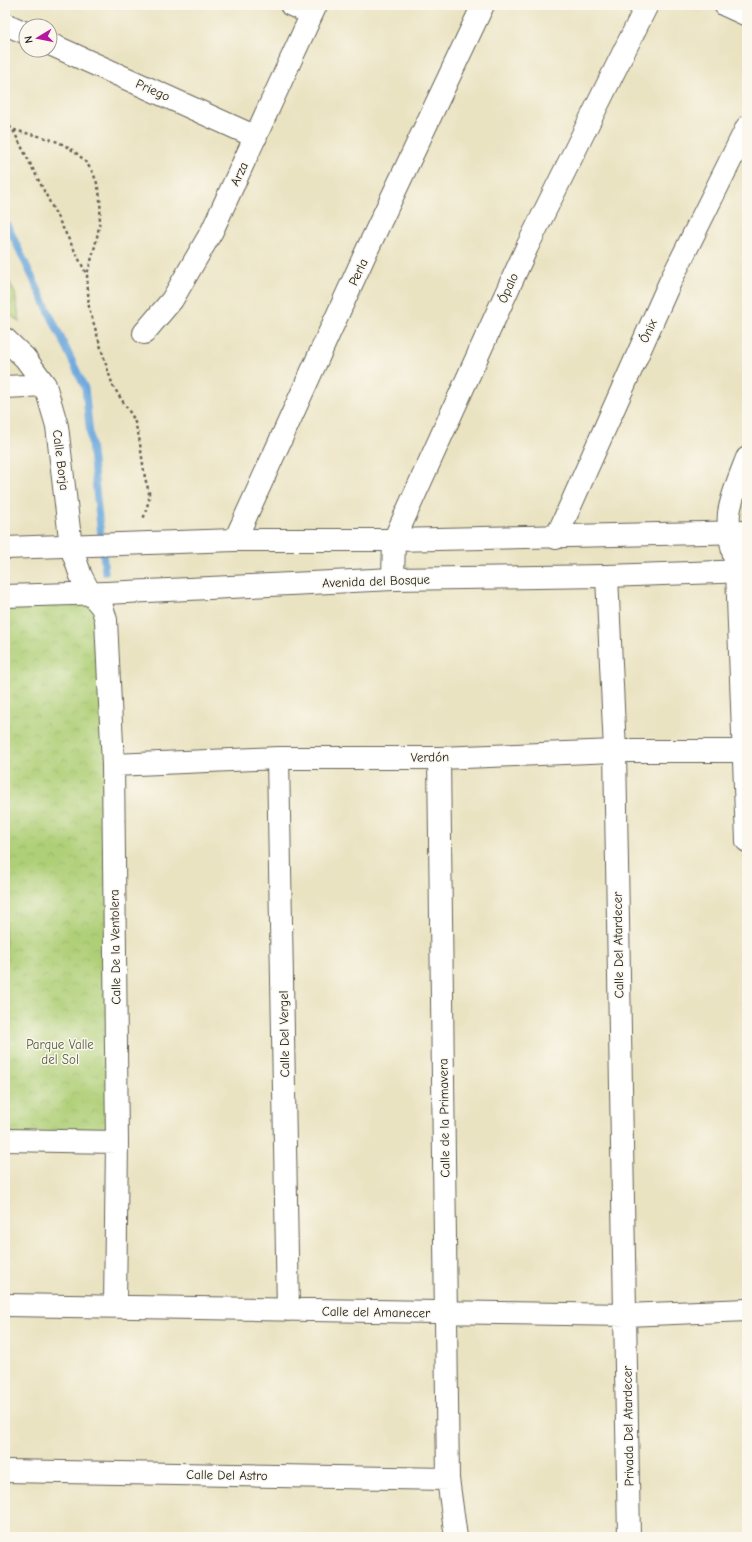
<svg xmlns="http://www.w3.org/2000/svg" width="752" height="1542" font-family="'Comic Neue',sans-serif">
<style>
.park{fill:url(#park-crowns);stroke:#66764a}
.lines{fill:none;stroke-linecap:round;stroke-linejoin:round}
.stream{stroke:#6ba7dc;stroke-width:7}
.minor-casing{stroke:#646256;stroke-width:24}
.tertiary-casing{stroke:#646256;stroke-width:24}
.path{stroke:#646256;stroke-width:2.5;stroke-dasharray:3 3;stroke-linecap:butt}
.minor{stroke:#fff;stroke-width:22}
.tertiary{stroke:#fff;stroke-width:22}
.labels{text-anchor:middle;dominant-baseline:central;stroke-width:3;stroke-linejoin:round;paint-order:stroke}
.street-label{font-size:13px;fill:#1c1c1c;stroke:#fbf7ec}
.park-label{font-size:13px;fill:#4f5b3c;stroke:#fbf7ec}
</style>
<defs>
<pattern id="park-crowns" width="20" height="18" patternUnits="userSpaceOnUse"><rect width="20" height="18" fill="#afcf77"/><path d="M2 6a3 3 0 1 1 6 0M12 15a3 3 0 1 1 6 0" fill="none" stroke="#96b166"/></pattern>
</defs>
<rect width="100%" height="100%" fill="#fbf7ec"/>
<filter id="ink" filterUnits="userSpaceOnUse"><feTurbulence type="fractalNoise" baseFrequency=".025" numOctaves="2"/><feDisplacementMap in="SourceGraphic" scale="8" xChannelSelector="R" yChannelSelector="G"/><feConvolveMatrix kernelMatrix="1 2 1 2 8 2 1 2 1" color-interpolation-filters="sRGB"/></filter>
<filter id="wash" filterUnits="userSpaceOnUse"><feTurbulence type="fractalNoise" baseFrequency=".012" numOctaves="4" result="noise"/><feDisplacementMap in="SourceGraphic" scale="16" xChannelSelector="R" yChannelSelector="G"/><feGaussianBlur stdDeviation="0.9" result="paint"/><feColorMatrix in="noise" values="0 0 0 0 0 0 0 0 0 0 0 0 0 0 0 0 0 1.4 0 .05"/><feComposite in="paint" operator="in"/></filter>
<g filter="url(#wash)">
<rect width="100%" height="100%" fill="#eae3c2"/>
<path class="park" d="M5 273 15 293 20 323 5 310Z
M90 593 102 607 117 1142 5 1140V596Z"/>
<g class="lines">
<path class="stream" d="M5 220 85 388 105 572"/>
</g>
</g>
<g filter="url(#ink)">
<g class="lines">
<defs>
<path id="minor" d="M291 5 312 14
M725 5 747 15
M5 24 26 33
M50 44 256 137
M144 333 172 300 212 231 316 5
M5 339 25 358 45 385 57 426 71 547 81 576 90 593 102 607 106 620 113 765 117 1142 115 1306
M5 387 45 385
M747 458C740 476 732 494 729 513 727 532 734 553 737 571L747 841
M556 538 670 282 747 127
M235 540 367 250 483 5
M607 576 615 751 629 1537
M393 579 394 540 527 247 647 5
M278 758 288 1310
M439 758 448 1479 456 1537
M113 765 278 758H439L615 751H747
M5 1140 117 1142
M5 1305 626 1315 747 1310
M5 1471 448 1479"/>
<path id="tertiary" d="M5 548 235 540H394L747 532
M5 596 106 593 393 579 607 576 747 571"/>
</defs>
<use href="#minor" class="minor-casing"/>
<use href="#tertiary" class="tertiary-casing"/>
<path class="path" d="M5 122 13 130 87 275 89 308 108 371 113 386 134 419 139 437 145 478 149 492V500L143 520
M14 130C28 134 52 138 64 145 116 173 101 229 87 274"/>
<use href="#minor" class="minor"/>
<use href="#tertiary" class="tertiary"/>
</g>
</g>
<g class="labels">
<g class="street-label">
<text transform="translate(153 90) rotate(24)">Priego</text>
<text transform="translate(239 174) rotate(-65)">Arza</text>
<text transform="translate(358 272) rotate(-65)">Perla</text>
<text transform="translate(508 288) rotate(-66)">Ópalo</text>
<text transform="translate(648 331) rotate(-66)">Ónix</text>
<text transform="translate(61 460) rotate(83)">Calle Borja</text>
<text transform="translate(376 581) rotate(-2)">Avenida del Bosque</text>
<text transform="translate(430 757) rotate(-1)">Verdón</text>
<text transform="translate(618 945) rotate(-91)">Calle Del Atardecer</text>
<text transform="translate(115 947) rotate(-91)">Calle De la Ventolera</text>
<text transform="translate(284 1034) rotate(-91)">Calle Del Vergel</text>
<text transform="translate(444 1118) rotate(-91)">Calle de la Primavera</text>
<text transform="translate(376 1312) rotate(1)">Calle del Amanecer</text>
<text transform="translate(628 1426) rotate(-91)">Privada Del Atardecer</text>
<text transform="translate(227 1475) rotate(1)">Calle Del Astro</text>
</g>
<g class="park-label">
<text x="60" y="1044">Parque Valle<tspan x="60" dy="15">del Sol</tspan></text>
</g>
</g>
<rect width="752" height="1542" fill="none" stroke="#fbf7ec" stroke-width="20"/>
<g transform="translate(38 38) rotate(260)"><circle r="19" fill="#fbf7ec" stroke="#a29f99"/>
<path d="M0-3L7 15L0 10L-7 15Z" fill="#b5179e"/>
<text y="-6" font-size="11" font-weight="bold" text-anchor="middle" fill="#1c1c1c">N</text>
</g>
</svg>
